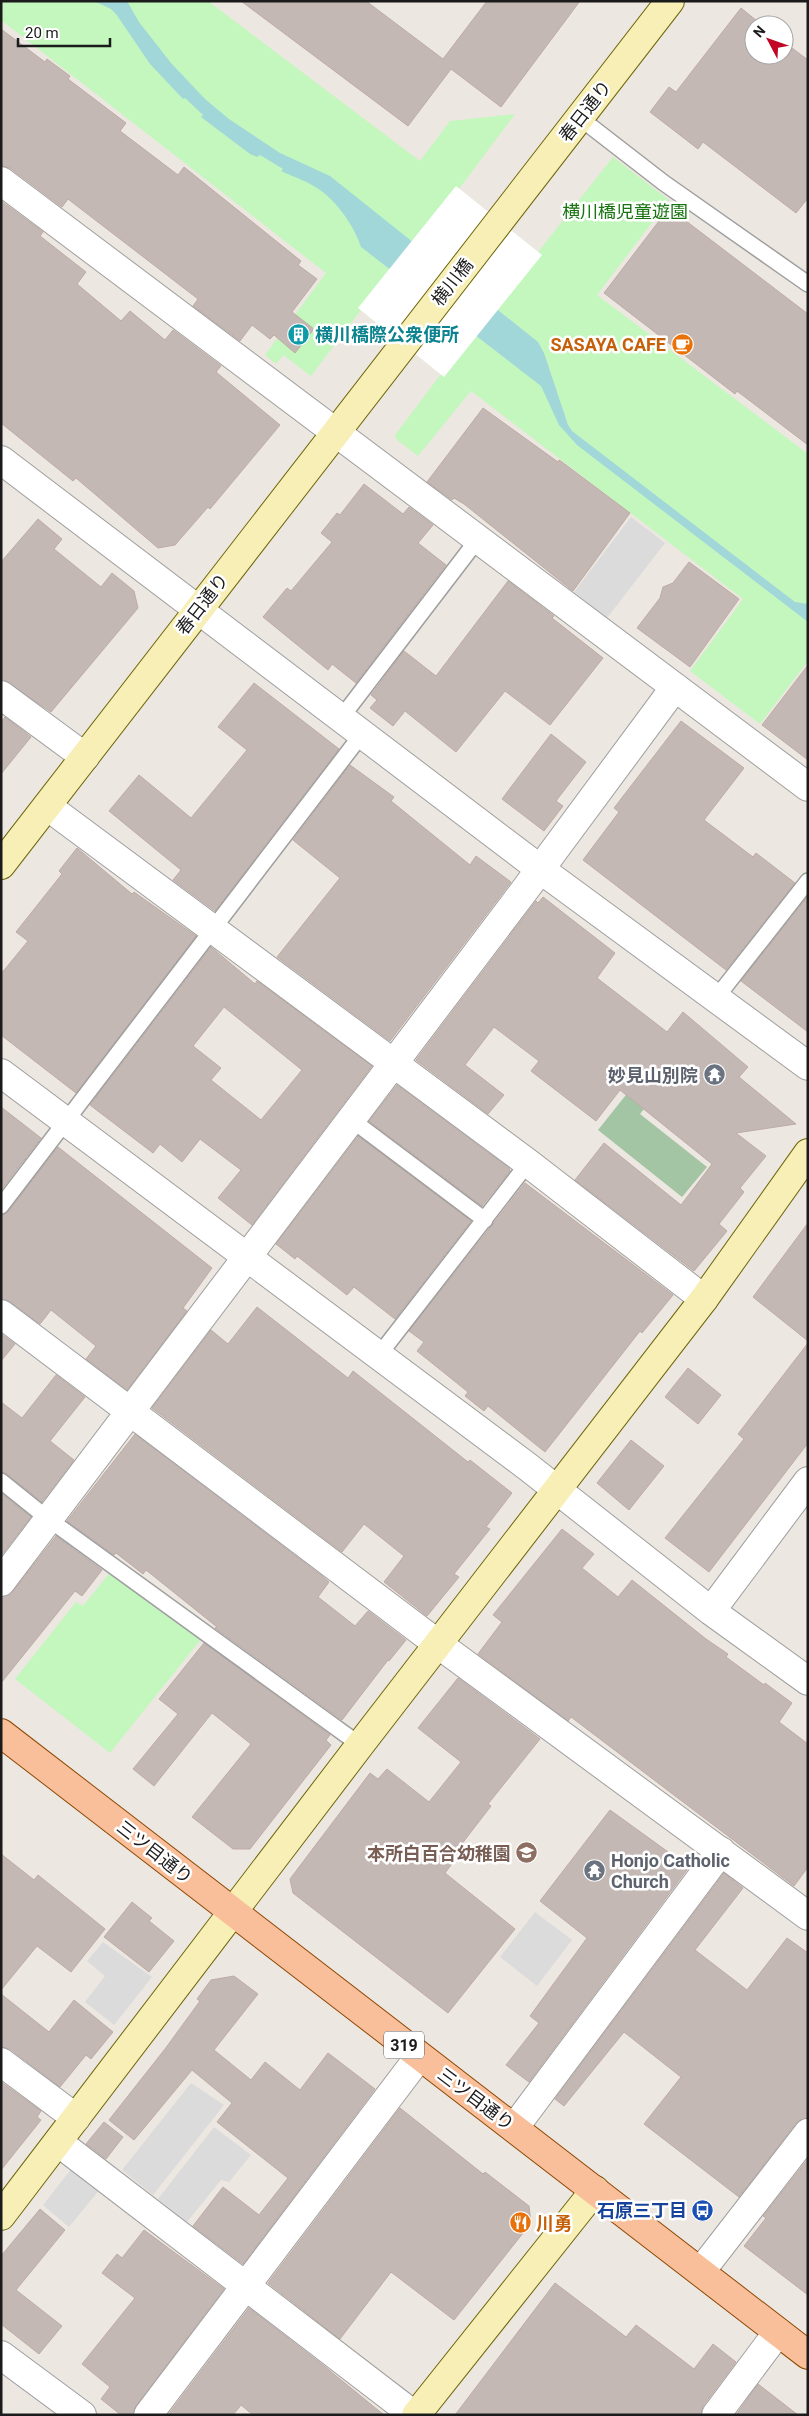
<svg xmlns="http://www.w3.org/2000/svg" width="809" height="2416" font-family="Roboto,'Noto Sans JP',sans-serif">
<style>
.cemetery{fill:#a4c5a3}
.park{fill:#c3f7be}
.parking{fill:#dbdbdb}
.water{fill:#a2d7da}
.pier{fill:#fff}
.building{fill:#c4b8b5;stroke:#beaba4;fill-rule:evenodd}
.lines{fill:none;stroke-linecap:round;stroke-linejoin:round}
.lane-casing{stroke:#9f9f9f;stroke-width:18}
.street-casing{stroke:#9f9f9f;stroke-width:30}
.secondary-casing{stroke:#6d6608;stroke-width:30}
.primary-casing{stroke:#8e4904;stroke-width:30}
.lane{stroke:#fff;stroke-width:15}
.street{stroke:#fff;stroke-width:28}
.secondary{stroke:#f7efb5;stroke-width:28}
.primary{stroke:#f9bf9a;stroke-width:28}
.labels{text-anchor:middle;dominant-baseline:central;stroke-width:5;stroke-linejoin:round;paint-order:stroke}
.shield{fill:#fff;stroke:#5f5f5f;stroke-width:1}
.shield-label{font-size:16px;font-weight:bold;fill:#1b1b1b}
.street-label{font-size:18px;fill:#1b1b1b;stroke:#fff}
.park-label{font-size:18px;fill:#17740e;stroke:#fff}
.culture-label{font-size:18px;font-weight:bold;fill:#0d838f;stroke:#fff;text-anchor:start}
.food-label{font-size:18px;font-weight:bold;fill:#c56008;stroke:#fff;text-anchor:end}
.worship-label{font-size:18px;font-weight:bold;fill:#5b616d;stroke:#fff;text-anchor:end}
.education-label{font-size:18px;font-weight:bold;fill:#785e54;stroke:#fff;text-anchor:end}
.transit-label{font-size:18px;font-weight:bold;fill:#164399;stroke:#fff;text-anchor:end}
</style>
<rect width="100%" height="100%" fill="#ede7e1"/>
<path class="cemetery" d="M653 1061 671 1075 640 1114 707 1167 682 1197 598 1130Z"/>
<path class="park" d="M1 1H208L420 161 450 121 515 114 459 189 538 252 613 157 669 200 597 295 808 454V661L760 724 690 671 743 599 471 391 418 456 396 439 395 435 441 374 361 310 311 376 283 355 276 364 265 355 326 273 1 20Z
M111 1571 202 1638 110 1753 15 1679 76 1602 83 1606Z"/>
<path class="parking" d="M631 517 665 543 607 618 574 592Z
M535 1912 572 1940 537 1986 500 1957Z
M103 1942 152 1977 114 2025 85 2002 105 1976 87 1961Z
M191 2083 224 2105 153 2195 122 2170Z
M214 2127 251 2155 229 2182 221 2180 187 2222 158 2199Z
M72 2168 100 2189 69 2227 43 2205Z"/>
<path class="water" d="M94 1H127L139 22 171 63 205 99 229 119 280 153 330 176 538 342 544 353 568 425 572 431 795 602 808 604V622L577 445 559 425 541 386 361 247C354 226 338 203 320 190 309 182 294 177 281 171L283 169 260 155 257 157 250 154 201 117 203 115 185 98 183 99 150 64 116 14 111 9Z"/>
<path class="pier" d="M456 186 542 255 444 377 358 308Z"/>
<path class="building" d="M241 1H366L443 59 487 1H580L501 107 451 69 408 126Z
M741 8 762 25H754V55H784V42L808 60V198L796 213 703 142 698 149 650 112 669 87 676 92Z
M1 29 45 62 47 59 70 76 68 79 126 123 120 131 178 175 184 167 301 261 298 265 317 279 292 312 314 329 295 353 274 335 270 339 252 325 240 341 193 306 198 299 68 199 62 207 10 168 1 166Z
M1 201 43 232 40 236 86 272 77 284 121 321 130 311 165 340 173 330 221 366 216 372 280 425 210 509 208 507 175 545 158 548 76 478 73 481 1 423Z
M669 208 808 314V445L737 391 735 394 604 293Z
M483 408 558 462 559 460 562 462 630 513 573 591 464 504 454 498 452 500 427 482Z
M364 484 403 514 409 507 433 525 418 543 446 565 356 683 332 664 328 670 263 617 287 588 291 591 332 542 321 533 337 513 340 515Z
M38 519 62 539 54 549 101 587 112 573 134 591 138 608 51 712 1 678V562Z
M689 562 739 599 690 667 637 628 660 598 663 587 673 583Z
M508 581 554 616 552 618 603 658 550 725 505 691 456 752 405 711 393 726 370 708 377 700 371 695 404 651 436 676Z
M808 665V760L762 725Z
M254 683 339 749 215 911 173 880 181 870 109 811 139 775 191 818 247 750 218 727Z
M5 717 31 737 1 774V722Z
M681 721 744 768 704 820 753 857 756 853 795 883 726 970 583 860 619 812 614 808Z
M551 734 586 762 556 801 563 806 544 831 502 799Z
M350 765 394 797 391 801 470 865 476 856 511 882 390 1041 277 957 340 878 293 840Z
M77 848 132 894 134 892 196 936 76 1093 1 1035V974L28 941 16 932 62 874 59 871Z
M808 896V1032L741 981Z
M543 897 615 953 597 978 667 1032 683 1012 748 1067 739 1077 796 1124 736 1133 766 1156 740 1188 744 1192 719 1224 727 1231 694 1271 575 1180 604 1143 681 1205 712 1164 620 1090 596 1121 531 1071 539 1061 494 1027 465 1065 504 1095 488 1114 416 1060 536 901 538 903Z
M211 947 255 984 257 981 372 1066 252 1225 218 1198 241 1170 200 1139 182 1162 160 1144 153 1153 90 1105ZM224 1007 302 1070 261 1120 211 1080 221 1068 193 1046Z
M397 1085 509 1168 510 1171 482 1206 369 1121Z
M1 1107 41 1138 1 1190Z
M358 1136 471 1221 395 1319 354 1287 347 1295 297 1256 295 1259 276 1244Z
M58 1147 212 1268 183 1308 187 1311 127 1390 86 1359 96 1346 51 1310 40 1324 10 1302 1 1299V1215L8 1212Z
M525 1183 673 1295 642 1333 640 1331 545 1452 488 1406 484 1411 465 1396 468 1392 417 1351 424 1342 409 1331Z
M808 1223V1341L753 1297Z
M257 1307 348 1378 353 1371 468 1462 470 1460 512 1493 486 1527 490 1529 454 1574 459 1577 427 1616 384 1582 404 1556 364 1524 342 1552 152 1408 211 1330 228 1344Z
M1 1334 15 1344 1 1361Z
M808 1343V1443L709 1572 665 1538 744 1439 738 1434Z
M688 1368 721 1395 698 1424 665 1397Z
M56 1375 85 1397 50 1441 74 1460 42 1502 7 1474 1 1472V1402L22 1418Z
M135 1434 322 1576 329 1582 318 1597 355 1626 368 1611 406 1640 389 1661 388 1660 342 1720 215 1628 217 1627 146 1570 143 1574 116 1553 114 1555 67 1521Z
M631 1440 664 1466 629 1510 597 1483Z
M1 1493 31 1517 1 1556Z
M562 1529 594 1554 582 1568 618 1597 632 1580 706 1639 728 1654 726 1657 764 1685 765 1683 792 1703 779 1722 808 1744V1867L794 1886 571 1717 568 1721 478 1654 502 1622 493 1615Z
M56 1536 102 1570 82 1596 75 1591 1 1683V1597L13 1591Z
M204 1643 330 1735 326 1740 331 1745 250 1849H233L192 1817 251 1744 212 1713 154 1786 133 1769 178 1714 159 1699Z
M458 1678 540 1739 488 1804 491 1806 461 1845 464 1848 445 1873 515 1929 448 2013 293 1893 290 1879 370 1773 378 1779 387 1769 429 1802 461 1762 418 1728Z
M610 1810 689 1867 529 2082 506 2065 539 2023 530 2016 587 1938 540 1901Z
M1 1854 34 1880 38 1875 105 1929 71 1972 37 1946 1 1990Z
M724 1873 743 1888 695 1950 747 1990 787 1938 808 1953V2118L796 2123 739 2197 644 2124 681 2077 624 2032 564 2106 555 2099Z
M132 1902 152 1918 149 1921 174 1941 149 1972 104 1937Z
M234 1976 258 1994 214 2050 251 2080 265 2062 300 2090 328 2053 375 2089 243 2264 193 2226 223 2187 259 2215 288 2178 217 2122 232 2103 192 2070 134 2140 109 2120 165 2049 200 2001 197 1999 211 1980Z
M1 1994 49 2032 74 2000 113 2032 91 2059 86 2055 60 2087 10 2049 1 2047Z
M1 2082 41 2111 37 2117 41 2120 1 2170Z
M400 2108 483 2174 485 2172 529 2206 531 2223 454 2320 391 2272 340 2339 268 2283Z
M104 2122 123 2137 106 2159 86 2144Z
M808 2159V2295L744 2246 766 2218 763 2216Z
M40 2209 65 2230 16 2290 62 2326 39 2354 1 2324V2256Z
M144 2230 224 2289 136 2406 133 2415H121L101 2399 110 2387 82 2364 135 2298 102 2273 117 2254 122 2258Z
M555 2283 626 2337 636 2325 694 2369 713 2344 736 2362 703 2406 701 2415H455Z
M249 2308 324 2366 384 2415H253L241 2405 233 2415H168Z
M758 2384 798 2415H736Z"/>
<g class="lines">
<defs>
<path id="lane" d="M580 118 664 183 808 284
M341 718 478 539
M716 998 808 881
M352 1120 485 1220
M1 1206 362 734
M379 1355 528 1163
M1 1481 47 1518 360 1745"/>
<path id="street" d="M1 181 808 787
M1 460 540 869 808 1066
M1 695 85 757
M47 806 528 1163 704 1299
M1 1073 528 1467 711 1611 808 1681
M1 1314 438 1644 808 1916
M1 1582 524 891 675 687
M711 1611 808 1481
M1 2062 76 2118
M514 2128 721 1851
M58 2142 414 2415
M701 2271 808 2133
M1 2355 82 2415
M148 2415 419 2057
M716 2415 778 2332"/>
<path id="secondary" d="M1 865 670 1
M1 2216 360 1745 704 1299 808 1153
M416 2415 595 2190"/>
<path id="primary" d="M1 1733 808 2355"/>
</defs>
<use href="#lane" class="lane-casing"/>
<use href="#street" class="street-casing"/>
<use href="#secondary" class="secondary-casing"/>
<use href="#primary" class="primary-casing"/>
<use href="#lane" class="lane"/>
<use href="#street" class="street"/>
<use href="#secondary" class="secondary"/>
<use href="#primary" class="primary"/>
</g>
<defs>
<symbol id="building-disc" viewBox="-11 -11 22 22"><circle r="9.5" fill="#0f9aa8" stroke="#fff"/><path d="M-4-6H4V6H1V3H-1V6H-4ZM-2.5-4.3h1.7v1.8h-1.7ZM.8-4.3h1.7v1.8H.8ZM-2.5-1h1.7V.8h-1.7ZM.8-1h1.7V.8H.8Z" fill="#fff"/></symbol>
<symbol id="cafe-disc" viewBox="-11 -11 22 22"><circle r="9.5" fill="#e8710a" stroke="#fff"/><path d="M-5.5-4.5H6V0H3Q3 3.5 0 3.5H-2.5Q-5.5 3.5-5.5 0ZM3-3.2v2h1.7v-2ZM-6 4.5H4V6H-6Z" fill="#fff"/></symbol>
<symbol id="temple-disc" viewBox="-11 -11 22 22"><circle r="9.5" fill="#6b7280" stroke="#fff"/><path d="M0-6L5-2H3V0L6.5 2.5H4V6H1.5V3h-3V6H-4V2.5H-6.5L-3 0V-2H-5Z" fill="#fff"/></symbol>
<symbol id="school-disc" viewBox="-11 -11 22 22"><circle r="9.5" fill="#8d6e63" stroke="#fff"/><path d="M0-5L7-2L0 1L-7-2ZM-4 1L0 2.5L4 1V4Q0 6-4 4Z" fill="#fff"/></symbol>
<symbol id="bus-disc" viewBox="-11 -11 22 22"><circle r="9.5" fill="#1a4fb4" stroke="#fff"/><path d="M-5-6H5V4H4V6H2V4H-2V6H-4V4H-5ZM-3.5-4V0h7V-4ZM-3.5 1.2v1.5H-2V1.2ZM2 1.2v1.5H3.5V1.2Z" fill="#fff"/></symbol>
<symbol id="restaurant-disc" viewBox="-11 -11 22 22"><circle r="9.5" fill="#e8710a" stroke="#fff"/><path d="M-5-6h1v4h1v-4h1v4h1v-4h1v5L-1.5 .5V6h-2V.5L-5-1ZM5-6V6H3V1.5H1.5Q1.5-4 5-6Z" fill="#fff"/></symbol>
</defs>
<g fill-rule="evenodd">
<use href="#building-disc" x="286" y="322" width="25" height="25"/>
<use href="#cafe-disc" x="670" y="332" width="25" height="25"/>
<use href="#temple-disc" x="702" y="1062" width="25" height="25"/>
<use href="#school-disc" x="514" y="1840" width="25" height="25"/>
<use href="#temple-disc" x="582" y="1858" width="25" height="25"/>
<use href="#bus-disc" x="690" y="2198" width="25" height="25"/>
<use href="#restaurant-disc" x="508" y="2210" width="25" height="25"/>
</g>
<g class="labels">
<rect class="shield" x="384" y="2031.5" width="40" height="27" rx="4"/>
<g class="shield-label">
<text x="404" y="2045">319</text>
</g>
<g class="street-label">
<text transform="translate(585 111) rotate(-52)">春日通り</text>
<text transform="translate(452 282) rotate(-52)">横川橋</text>
<text transform="translate(202 604) rotate(-52)">春日通り</text>
<text transform="translate(155 1852) rotate(38)">三ツ目通り</text>
<text transform="translate(476 2099) rotate(37)">三ツ目通り</text>
</g>
<g class="park-label">
<text x="625" y="211">横川橋児童遊園</text>
</g>
<g class="culture-label">
<text x="315" y="334">横川橋際公衆便所</text>
</g>
<g class="food-label">
<text x="666" y="344">SASAYA CAFE</text>
<text x="536" y="2223" text-anchor="start">川勇</text>
</g>
<g class="worship-label">
<text x="698" y="1075">妙見山別院</text>
<text x="611" y="1860" text-anchor="start">Honjo Catholic<tspan x="611" dy="21">Church</tspan></text>
</g>
<g class="education-label">
<text x="511" y="1853">本所白百合幼稚園</text>
</g>
<g class="transit-label">
<text x="687" y="2210">石原三丁目</text>
</g>
</g>
<rect width="809" height="2416" fill="none" stroke="#1b1b1b" stroke-width="5"/>
<g transform="translate(769 40) rotate(311)"><circle r="24" fill="#ffffff" stroke="#a4a4a4"/>
<path d="M0-4L9 19L0 12L-9 19Z" fill="#c10626"/>
<text y="-8" font-size="14" font-weight="bold" text-anchor="middle" fill="#1b1b1b">N</text>
</g>
<path d="M18 38v8h92v-8" fill="none" stroke="#1b1b1b" stroke-width="2.5"/>
<text x="25" y="38" font-size="15" fill="#1b1b1b" stroke="#ffffff" stroke-width="4" paint-order="stroke">20 m</text>
</svg>
